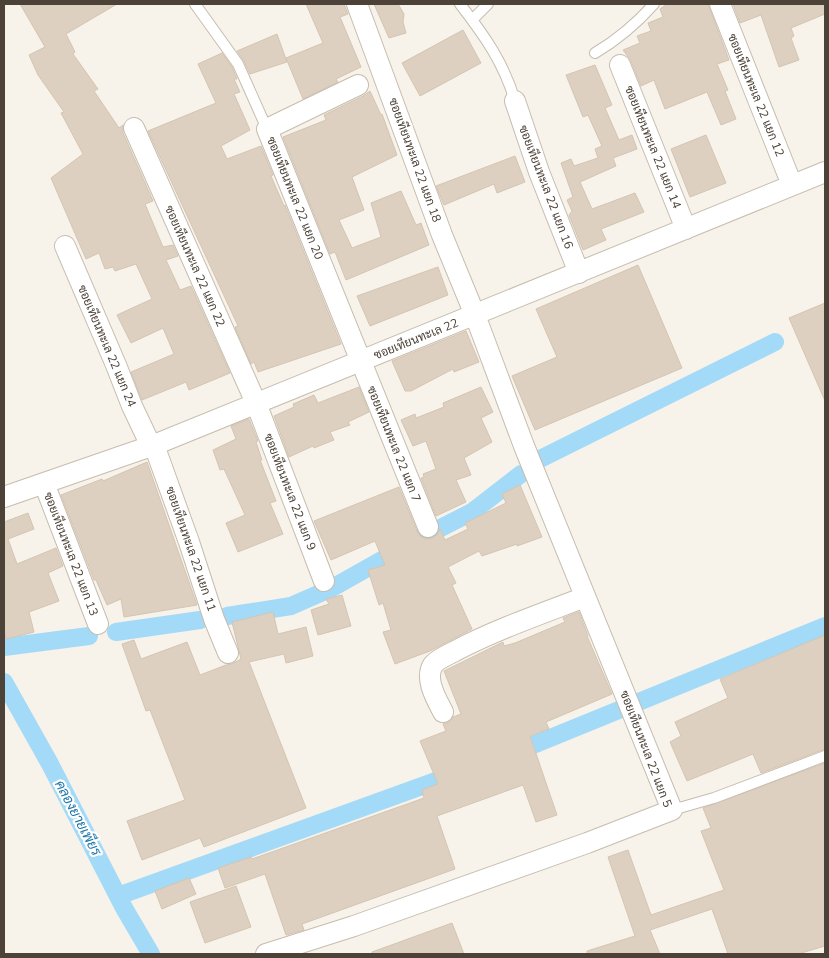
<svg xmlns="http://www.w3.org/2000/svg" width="829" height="958" font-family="'Nunito Sans',Sarabun,sans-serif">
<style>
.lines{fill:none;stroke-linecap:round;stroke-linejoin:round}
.canal{stroke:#a2daf8;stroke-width:18}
.building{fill:#ddd0c1;stroke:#d5c5b1}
.lane-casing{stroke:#c6bdae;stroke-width:12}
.street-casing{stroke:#c6bdae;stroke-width:22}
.lane{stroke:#fff;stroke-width:10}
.street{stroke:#fff;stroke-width:20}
.labels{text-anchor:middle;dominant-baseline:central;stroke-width:4.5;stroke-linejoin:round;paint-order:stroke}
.street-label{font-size:12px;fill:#4c4237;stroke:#fff}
.water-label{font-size:14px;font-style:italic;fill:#2078aa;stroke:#fff}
</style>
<rect width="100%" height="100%" fill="#f7f2ea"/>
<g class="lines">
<path class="canal" d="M540 459 775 342
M227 616 291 606 332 588 419 539 472 512 521 474
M116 632 200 620
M4 647 89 636
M4 682 50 764 124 908 151 954
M511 754 825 626
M118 896 458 773"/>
</g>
<path class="building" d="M20 4H117L66 34 75 52 73 54 98 89 94 91 119 128 123 125V133L153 201 145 204 163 247 173 245 178 256 166 260 180 290 191 286 230 373 189 390 186 382 142 400 131 372 174 354 163 328 131 343 117 315 152 299 136 264 115 271 113 267 105 269 99 253 86 259 51 178 83 154 61 113 64 112 38 75 29 55 45 47Z
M306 4H344L348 14 340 17 361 67 336 79 338 82 303 99 286 58 323 43Z
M374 4H398L404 14 403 22 406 33 389 38Z
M667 4H708L729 60 717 64 728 90 725 91 736 119 721 125 707 92 665 109 654 80 641 86 631 61 623 50 640 43 637 36 651 31 648 23 663 17 660 9Z
M733 4H825V14L791 28 794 36 791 38 799 60 779 67 761 15 740 23Z
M463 30 481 63 420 96 402 63Z
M277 34 287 62 250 74 244 61 237 51Z
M222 53 232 67 237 79H234L240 92 234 94 250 130 221 146 227 159 261 146 273 175 271 176 284 206 285 205 341 344 258 372 254 362 251 364 235 327 238 326 148 131 216 103 198 64Z
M595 65 612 105 605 108 619 140 632 135 637 149 613 158 616 166 580 182 592 209 635 193 644 212 601 229 606 240 583 250 569 215 572 211 567 200 573 197 561 163 571 159 574 166 598 158 595 149 602 146 588 115 583 117 566 75Z
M370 91 381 115 382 114 397 155 352 177 364 210 339 220 352 248 381 237 371 203 401 191 416 225 421 223 429 245 346 280 335 252 330 254 283 137 326 120 324 115 363 96Z
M706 135 726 183 690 197 671 149Z
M515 156 525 182 497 193 494 184 444 205 436 186Z
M638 265 682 368 535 430 512 376 557 357 536 309Z
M438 267 448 295 370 326 357 296Z
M825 303V401L789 318Z
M466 331 479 362 454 372 453 369 411 391H405L392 361Z
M359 387 369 412 348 422 350 425 330 432 334 440 314 448 313 446 289 457 274 416 294 407 293 404 314 395 318 403Z
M481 387 493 412 481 418 492 442 464 458 471 475 456 480 466 502 436 516 421 478 424 477 423 474 436 469 426 441 413 446 401 420 415 414 416 418 444 407 443 403Z
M249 419 258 441 256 442 262 460H260L276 501 270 503 283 534 238 552 226 523 245 515 224 469 220 470 213 450 236 439 231 426Z
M147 462 197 605 124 617 121 599 107 605 96 580H94L61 495 102 479 103 481Z
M520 485 542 537 517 546V544L482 556 479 551 448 567 456 583 452 585 472 629 430 651 395 664 383 632 391 630 383 603 379 605 368 570 385 565 375 541 331 560 314 521 399 487 417 531 420 536 426 539 432 538 437 535 440 529 445 540 468 529 465 523 506 503 502 494Z
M28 513 34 529 8 539 17 564 56 548 63 566 48 573 59 601 29 612 34 632 6 639 4 630V522Z
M342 595 351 626 318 635 311 610 329 604 326 599Z
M273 612 278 634 306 627 313 656 286 663 284 654 249 662 306 808 204 847 200 838 142 860 127 821 185 800 150 710 146 711 122 644 134 640 141 659 187 642 200 675 226 665 232 664 241 659 232 622Z
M579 612 588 636H587L612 694 546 722 549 729 530 736 557 815 536 822 523 785 437 816 455 869 302 924 304 930 286 935 265 874 225 888 218 868 251 857 252 859 424 798 422 790 438 784 420 741 446 731 443 724 449 722 453 717 461 714 444 671 503 642 504 646 515 643 565 622 563 618Z
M825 635V749L761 773 753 754 687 781 670 742 681 736 675 722 728 698 720 679Z
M825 763V946L798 954H728L712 909 650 930 660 954H587V951L635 936 608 857 628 850 651 915 724 890 701 831 711 828 703 808Z
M189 878 196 894 162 909 155 891Z
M236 886 251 927 205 943 190 902Z
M452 923 464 954H372V952Z"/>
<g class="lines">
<defs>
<path id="lane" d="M195 4 238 64 267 129
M460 4C484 35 504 63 515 101
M472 20 488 4
M595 53C617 40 637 23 654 4
M672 810 714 798 825 756"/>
<path id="street" d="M720 4 792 185
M620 65 686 229
M358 85 267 129 428 527
M515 101 539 172 579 273
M134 128 256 403 324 581
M65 246 116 365 132 406 151 446
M154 445 189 542 214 619 228 653
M44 483 98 624
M4 497 154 445 825 172
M443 712C437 700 424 679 433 665 437 659 448 655 455 651 497 629 541 614 585 597
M266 954 354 926 587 843 672 810 524 446 475 315 442 235 357 4"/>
</defs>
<use href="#lane" class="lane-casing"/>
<use href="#street" class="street-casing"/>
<use href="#lane" class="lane"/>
<use href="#street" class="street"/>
</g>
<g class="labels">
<g class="street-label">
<text transform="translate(756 95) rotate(68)">ซอยเทียนทะเล 22 แยก 12</text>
<text transform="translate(653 147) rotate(68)">ซอยเทียนทะเล 22 แยก 14</text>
<text transform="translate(415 160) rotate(70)">ซอยเทียนทะเล 22 แยก 18</text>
<text transform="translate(546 187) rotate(69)">ซอยเทียนทะเล 22 แยก 16</text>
<text transform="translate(295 198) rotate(68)">ซอยเทียนทะเล 22 แยก 20</text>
<text transform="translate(195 266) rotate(66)">ซอยเทียนทะเล 22 แยก 22</text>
<text transform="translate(416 339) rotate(-22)">ซอยเทียนทะเล 22</text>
<text transform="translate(107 346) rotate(67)">ซอยเทียนทะเล 22 แยก 24</text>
<text transform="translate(394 444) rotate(68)">ซอยเทียนทะเล 22 แยก 7</text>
<text transform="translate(290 492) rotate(69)">ซอยเทียนทะเล 22 แยก 9</text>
<text transform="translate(191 549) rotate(71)">ซอยเทียนทะเล 22 แยก 11</text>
<text transform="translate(71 554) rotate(69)">ซอยเทียนทะเล 22 แยก 13</text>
<text transform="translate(646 749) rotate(69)">ซอยเทียนทะเล 22 แยก 5</text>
</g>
<g class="water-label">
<text transform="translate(78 818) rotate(62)">คลองยายเพียร</text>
</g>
</g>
<rect width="829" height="958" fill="none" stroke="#4c4237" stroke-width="10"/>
</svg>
